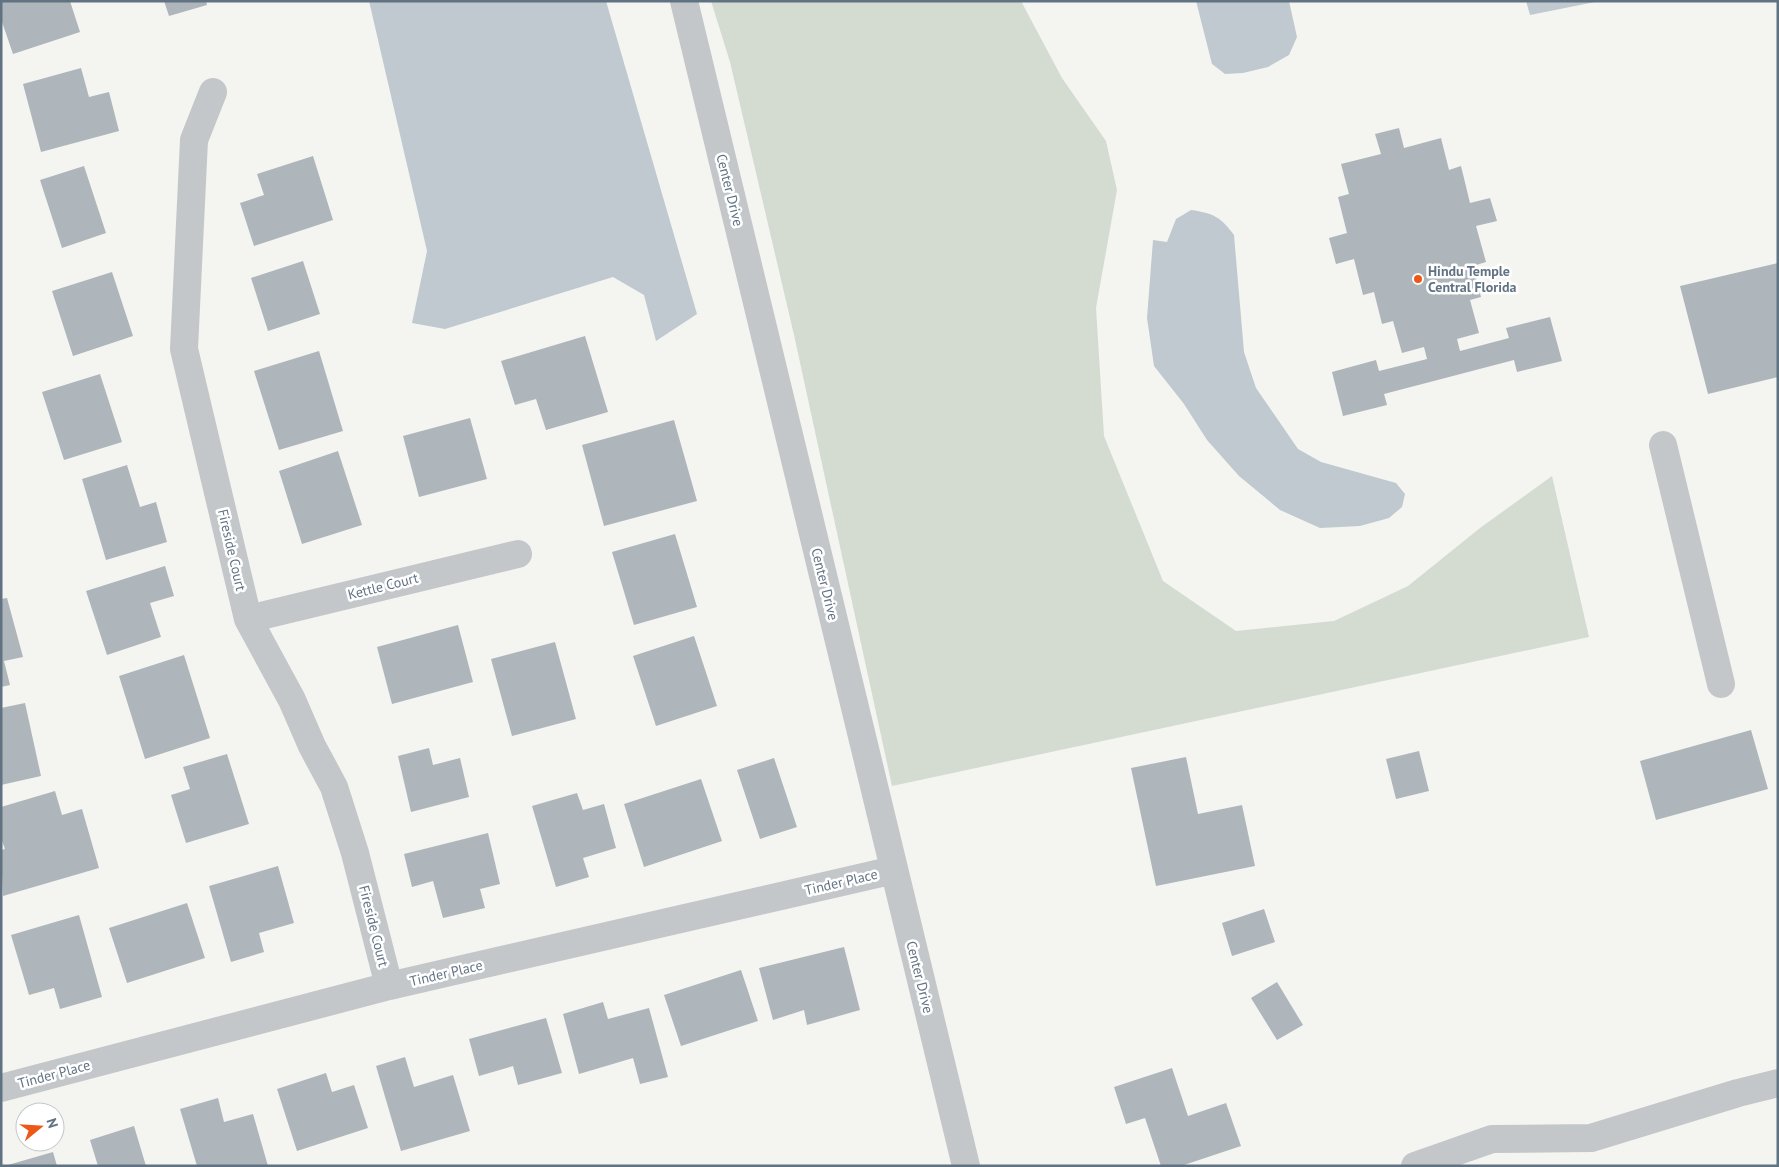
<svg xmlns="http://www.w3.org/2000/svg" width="1779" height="1167" font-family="'PT Sans',sans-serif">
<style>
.green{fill:#d4dcd1}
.water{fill:#bfc9cf}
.building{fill:#aeb5bb}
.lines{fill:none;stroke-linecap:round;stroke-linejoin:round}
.minor{stroke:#c3c7ca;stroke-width:28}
.poi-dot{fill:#ee5817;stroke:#fff;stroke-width:2}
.labels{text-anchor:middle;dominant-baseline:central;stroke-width:5;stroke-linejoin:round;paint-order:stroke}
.street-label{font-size:14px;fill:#617283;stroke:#fff}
.poi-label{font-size:14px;font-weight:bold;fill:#617283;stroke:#fff;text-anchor:start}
</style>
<rect width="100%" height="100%" fill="#f4f5f0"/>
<path class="green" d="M711 1H1021L1062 78 1106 141 1117 190 1096 308 1104 436 1163 581 1236 631 1334 621 1408 586 1480 528 1552 476 1589 637 892 786 794 335 730 62Z"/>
<path class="water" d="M369 1H606L697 314 656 341 644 295 613 277 445 329 412 323 427 251Z
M1196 1H1289L1297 37 1289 55 1268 67 1243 73 1225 74 1212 64Z
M1526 1H1600L1530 15Z
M1191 210C1213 213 1221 217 1234 235L1244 352 1256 388 1298 449 1321 462 1396 483 1405 494 1402 507 1389 518 1360 526 1320 528 1280 510 1239 476 1207 440 1184 404 1154 366 1147 318 1153 240 1167 242 1176 219Z"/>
<path class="building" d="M1 1H70L80 32 13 54 1 19Z
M164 1H206L207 5 169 16Z
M81 68 89 97 109 92 119 131 41 152 23 84Z
M1399 128 1404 148 1441 138 1449 170 1461 166 1470 203 1490 198 1497 221 1476 226 1486 262 1473 266 1481 297 1470 300 1479 333 1457 339 1460 351 1509 338 1506 328 1550 317 1562 361 1517 372 1514 360 1384 394 1387 405 1343 416 1332 372 1376 360 1379 371 1427 359 1424 347 1402 353 1393 321 1382 324 1374 292 1363 295 1354 259 1336 264 1329 238 1347 233 1338 197 1349 194 1341 164 1381 154 1375 134Z
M313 156 333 220 254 246 240 203 264 195 257 174Z
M84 166 106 233 62 248 40 180Z
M303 261 320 314 268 331 251 278Z
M1778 263V377L1708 394 1680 286Z
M112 272 133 336 73 356 52 291Z
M585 336 608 412 546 430 536 399 515 405 501 361Z
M319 351 343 431 279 450 254 371Z
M100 374 122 442 64 460 42 392Z
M470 418 487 479 419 497 403 436Z
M674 420 697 501 604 526 582 445Z
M338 451 362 525 302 544 279 471Z
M127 465 140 507 156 502 167 542 106 560 82 479Z
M675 534 697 607 634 625 612 552Z
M165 566 174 596 150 603 161 637 107 655 86 591Z
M7 598 23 657 4 661 10 685 1 687V599Z
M458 625 473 682 392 704 377 647Z
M694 636 717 706 656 726 633 656Z
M555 642 576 719 512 736 491 659Z
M184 655 210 738 145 759 119 676Z
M25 703 41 776 1 785V708Z
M1751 730 1768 789 1656 820 1640 761Z
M429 748 433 765 460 758 469 797 411 812 398 756Z
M1419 751 1429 791 1396 799 1386 759Z
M227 754 249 824 186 843 171 795 190 789 183 767Z
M1186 757 1198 814 1242 805 1255 866 1156 886 1131 768Z
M774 758 797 827 760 839 737 770Z
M701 779 722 841 644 867 624 804Z
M55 791 62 815 82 809 99 868 3 896 1 850 5 849 1 838V807Z
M577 793 583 810 604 804 616 848 583 858 589 877 556 887 532 806Z
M488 833 500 884 480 889 485 908 443 918 433 881 412 887 404 854Z
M278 866 294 923 259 933 264 952 231 962 209 886Z
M187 903 205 958 127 983 109 928Z
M1264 909 1275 942 1232 956 1222 923Z
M79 915 102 997 60 1009 54 988 29 995 11 935Z
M844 947 860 1010 807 1025 804 1010 773 1020 759 968Z
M741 970 758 1021 681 1046 664 995Z
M1277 982 1303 1025 1277 1040 1251 998Z
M603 1002 608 1019 649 1008 668 1077 640 1084 633 1058 579 1074 563 1014Z
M546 1018 562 1073 518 1085 513 1066 479 1076 469 1039Z
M405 1057 414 1087 453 1075 470 1131 401 1151 376 1066Z
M1172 1068 1188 1116 1226 1103 1241 1146 1181 1166H1161L1145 1118 1126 1124 1114 1087Z
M326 1073 332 1092 354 1085 368 1128 297 1151 277 1089Z
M218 1098 224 1122 253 1114 268 1166H197L180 1109Z
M134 1126 146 1166H98L90 1140Z
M53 1152 57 1166H8V1165Z"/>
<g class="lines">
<path class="minor" d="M684 1 966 1166
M213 92 194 140 184 349 248 619 292 700 312 746 334 787 355 853 389 986
M1663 445 1721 684
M248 619 518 554
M1 1088 389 986 894 870
M1415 1166 1492 1139 1591 1138 1738 1093 1778 1083"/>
</g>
<circle class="poi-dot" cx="1418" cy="279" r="5"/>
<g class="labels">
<g class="street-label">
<text transform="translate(730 190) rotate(76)">Center Drive</text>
<text transform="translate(232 550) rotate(77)">Fireside Court</text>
<text transform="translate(825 584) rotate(76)">Center Drive</text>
<text transform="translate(383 586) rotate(-14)">Kettle Court</text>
<text transform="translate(841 882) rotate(-13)">Tinder Place</text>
<text transform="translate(374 926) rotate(76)">Fireside Court</text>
<text transform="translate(446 973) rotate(-13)">Tinder Place</text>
<text transform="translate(920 977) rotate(76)">Center Drive</text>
<text transform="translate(54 1074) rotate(-15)">Tinder Place</text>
</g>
<g class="poi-label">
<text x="1428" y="271">Hindu Temple<tspan x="1428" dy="16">Central Florida</tspan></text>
</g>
</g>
<rect width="1779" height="1167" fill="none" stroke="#617283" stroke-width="5"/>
<g transform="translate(40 1127) rotate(72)"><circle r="24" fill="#ffffff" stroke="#c0c7cd"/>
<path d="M0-4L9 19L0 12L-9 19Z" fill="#ee5817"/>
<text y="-8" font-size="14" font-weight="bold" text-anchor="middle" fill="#617283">N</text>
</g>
</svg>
